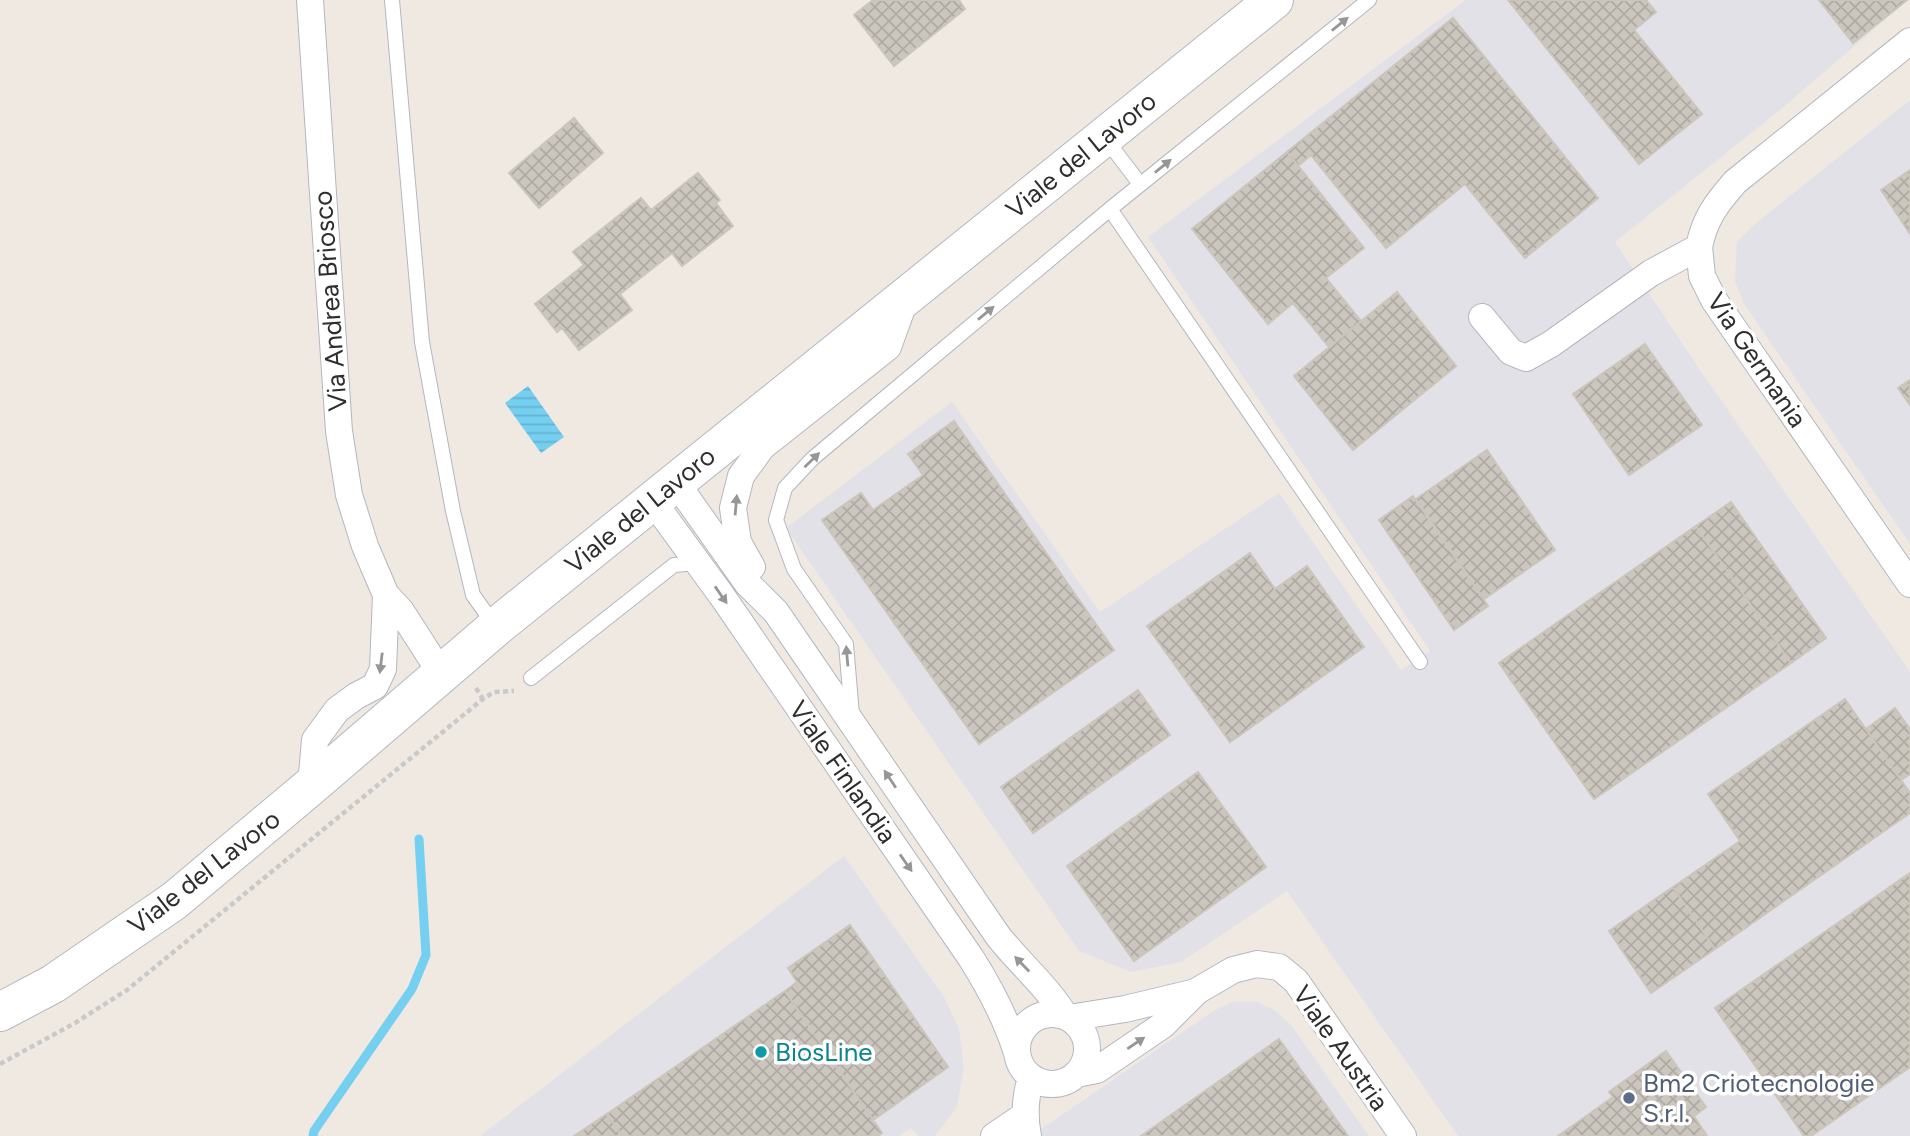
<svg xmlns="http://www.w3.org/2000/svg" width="1910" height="1136" font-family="Figtree,sans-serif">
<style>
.industrial{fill:#e3e1e8}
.water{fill:url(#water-rules)}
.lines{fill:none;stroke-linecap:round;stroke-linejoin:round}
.stream{stroke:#75cff0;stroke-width:9}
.building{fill:url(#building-cross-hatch);stroke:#cbc5ba;stroke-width:2}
.lane-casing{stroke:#b4b7c1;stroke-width:16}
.street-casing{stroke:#b4b7c1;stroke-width:28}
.secondary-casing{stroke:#b4b7c1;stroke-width:40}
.path{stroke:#c9c9c9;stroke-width:4.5;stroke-dasharray:5 3.5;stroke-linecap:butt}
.lane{stroke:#fff;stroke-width:14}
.street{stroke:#fff;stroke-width:26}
.secondary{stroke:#fff;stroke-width:38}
.oneway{fill:#969696}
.culture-dot{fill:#0f9aa8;stroke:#fff;stroke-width:2.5}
.service-dot{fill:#5c6f8a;stroke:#fff;stroke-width:2.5}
.labels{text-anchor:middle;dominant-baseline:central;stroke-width:7;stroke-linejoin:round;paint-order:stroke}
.street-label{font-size:26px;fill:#2e2e2e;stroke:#fff}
.culture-label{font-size:26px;fill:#0d838f;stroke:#fff;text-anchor:start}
.service-label{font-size:26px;fill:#4e5e75;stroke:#fff;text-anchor:start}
</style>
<defs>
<pattern id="water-rules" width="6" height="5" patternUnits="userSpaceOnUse" patternTransform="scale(1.75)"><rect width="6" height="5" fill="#75cff0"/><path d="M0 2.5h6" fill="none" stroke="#66b2ce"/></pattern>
<pattern id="building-cross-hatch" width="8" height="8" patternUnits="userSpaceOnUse" patternTransform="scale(1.75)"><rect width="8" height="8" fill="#cbc7bf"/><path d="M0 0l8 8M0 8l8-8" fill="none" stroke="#afaba4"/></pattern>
</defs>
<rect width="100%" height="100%" fill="#efe9e1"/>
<path class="industrial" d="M1466 0H1908L1775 114 1615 242 1698 367 1910 672V1136H1458L1287 891 1181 962 1131 972 1079 951 786 528 952 402 1100 612 1279 493 1401 670 1430 651 1148 237Z
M1910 100V544L1744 304 1735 282 1737 242 1755 224Z
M844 856 943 995 959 1029 964 1067 957 1107 935 1136H918L911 1128 899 1136H480Z
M1232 1002H1257L1276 1011 1291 1025 1369 1136H1031L1215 1010Z"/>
<path class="water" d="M528 386 564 437 541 453 505 403Z"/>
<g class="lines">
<path class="stream" d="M313 1136 314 1131 412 989 426 955 419 839"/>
</g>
<path class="building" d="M873 0H959L965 9 894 66 854 15Z
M1508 0H1646L1656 12 1634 30 1702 114 1639 164Z
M1819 0H1907L1853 43Z
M1453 18 1598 198 1525 258 1465 184 1386 248 1311 155 1298 166 1287 152Z
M574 118 603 153 539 208 509 173Z
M1287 152 1364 248 1326 278 1361 321 1329 347 1293 303 1268 324 1192 229Z
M1910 170V234L1881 190Z
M698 173 720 200 716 203 733 226 682 266 672 253 620 294 632 310 579 350 562 328 557 332 535 304 584 265 573 252 641 198 651 210Z
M1397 292 1456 366 1353 450 1294 376Z
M1645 344 1702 425 1629 475 1573 394Z
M1910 380V405L1898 388Z
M954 421 1114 650 979 744 822 520 861 493 873 510 923 475 908 454Z
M1487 450 1555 550 1484 599 1416 499Z
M1413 496 1488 606 1454 630 1379 520Z
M1731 502 1826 638 1791 663 1696 526Z
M1696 526 1791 663 1594 799 1499 663Z
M1250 553 1275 589 1307 566 1364 647 1230 742 1147 626Z
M1138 690 1170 735 1033 833 1001 787Z
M1845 699 1910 793V813L1715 949 1673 887 1740 841 1708 794Z
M1895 708 1910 729V774L1901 780 1866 729Z
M1198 772 1266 867 1134 961 1067 866Z
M1910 873V1067L1811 1136H1804L1715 1008Z
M1673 887 1715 949 1651 993 1609 931Z
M850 925 948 1067 873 1120 785 991 797 982 788 968Z
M785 991 882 1133 878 1136H622L607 1114Z
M1279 1039 1348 1136H1141Z
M1666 1051 1706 1107 1694 1116 1707 1136H1558L1613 1097 1609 1092Z
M607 1114 622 1136H574Z"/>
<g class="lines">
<defs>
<path id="lane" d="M392 0 422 342 453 511 473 595 495 626
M1105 138 1140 184
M1110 209 1420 662
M531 678 674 565 698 563
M852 715 846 644 794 569 776 520 785 488 812 459 1110 209 1369 0"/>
<path id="street" d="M310 0 339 431 349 495 365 546 386 595 401 611 442 675
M1699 247C1705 218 1716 204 1735 182L1910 41
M1482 317 1511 352 1526 358 1551 344 1651 273 1699 247 1702 276 1714 300 1910 584
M675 481 747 583 776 612 998 936C1020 964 1047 986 1065 1016
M652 500 722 596 971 958C990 988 1006 1018 1017 1053
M752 567 738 542 733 508 741 476 762 447 888 347 905 300
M311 786 315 740 337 710 356 696 375 686 383 669 386 595
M1017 1049a35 35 0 1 1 70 0a35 35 0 1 1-70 0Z
M1069 1018 1125 1009 1196 992
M1076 1074 1097 1070 1163 1025 1197 991 1233 970 1257 964 1279 967 1296 981 1403 1136
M994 1136 1025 1115
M1028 1136C1024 1116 1025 1097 1031 1078"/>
<path id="secondary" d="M0 1012 53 984 174 901 311 786 496 627 1274 0"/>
</defs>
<use href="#lane" class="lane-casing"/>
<use href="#street" class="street-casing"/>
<use href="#secondary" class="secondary-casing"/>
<path class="path" d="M476 688 483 699
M0 1064 75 1023 127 990 483 699 494 692 514 691"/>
<use href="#lane" class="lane"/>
<use href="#street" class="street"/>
<use href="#secondary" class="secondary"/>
</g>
<defs><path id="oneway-solid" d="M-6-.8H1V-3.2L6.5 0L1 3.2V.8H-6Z" transform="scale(1.75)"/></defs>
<g class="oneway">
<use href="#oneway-solid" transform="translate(1340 24) rotate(-39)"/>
<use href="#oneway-solid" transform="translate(1163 166) rotate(-39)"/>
<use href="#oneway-solid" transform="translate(986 313) rotate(-40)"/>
<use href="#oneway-solid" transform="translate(812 460) rotate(-44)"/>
<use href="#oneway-solid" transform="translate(736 505) rotate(-85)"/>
<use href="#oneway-solid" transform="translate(721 595) rotate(55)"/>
<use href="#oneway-solid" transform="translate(847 656) rotate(-95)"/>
<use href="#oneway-solid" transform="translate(381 663) rotate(97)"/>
<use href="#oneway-solid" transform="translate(890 779) rotate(-124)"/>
<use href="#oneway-solid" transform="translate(906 863) rotate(55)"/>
<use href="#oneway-solid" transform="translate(1022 964) rotate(-134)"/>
<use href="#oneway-solid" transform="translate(1136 1043) rotate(-34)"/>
</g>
<circle class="culture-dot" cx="761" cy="1052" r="7"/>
<circle class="service-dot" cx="1629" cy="1098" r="7"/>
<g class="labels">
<g class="street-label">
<text transform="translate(1081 155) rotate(-39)">Viale del Lavoro</text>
<text transform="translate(330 301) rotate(-94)">Via Andrea Briosco</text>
<text transform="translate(1757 360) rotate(56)">Via Germania</text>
<text transform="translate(640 510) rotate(-39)">Viale del Lavoro</text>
<text transform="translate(843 772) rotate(55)">Viale Finlandia</text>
<text transform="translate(204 872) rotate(-38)">Viale del Lavoro</text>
<text transform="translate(1341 1048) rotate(55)">Viale Austria</text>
</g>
<g class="culture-label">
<text x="775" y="1052">BiosLine</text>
</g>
<g class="service-label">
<text x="1643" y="1083">Bm2 Criotecnologie<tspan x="1643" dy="30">S.r.l.</tspan></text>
</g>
</g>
</svg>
